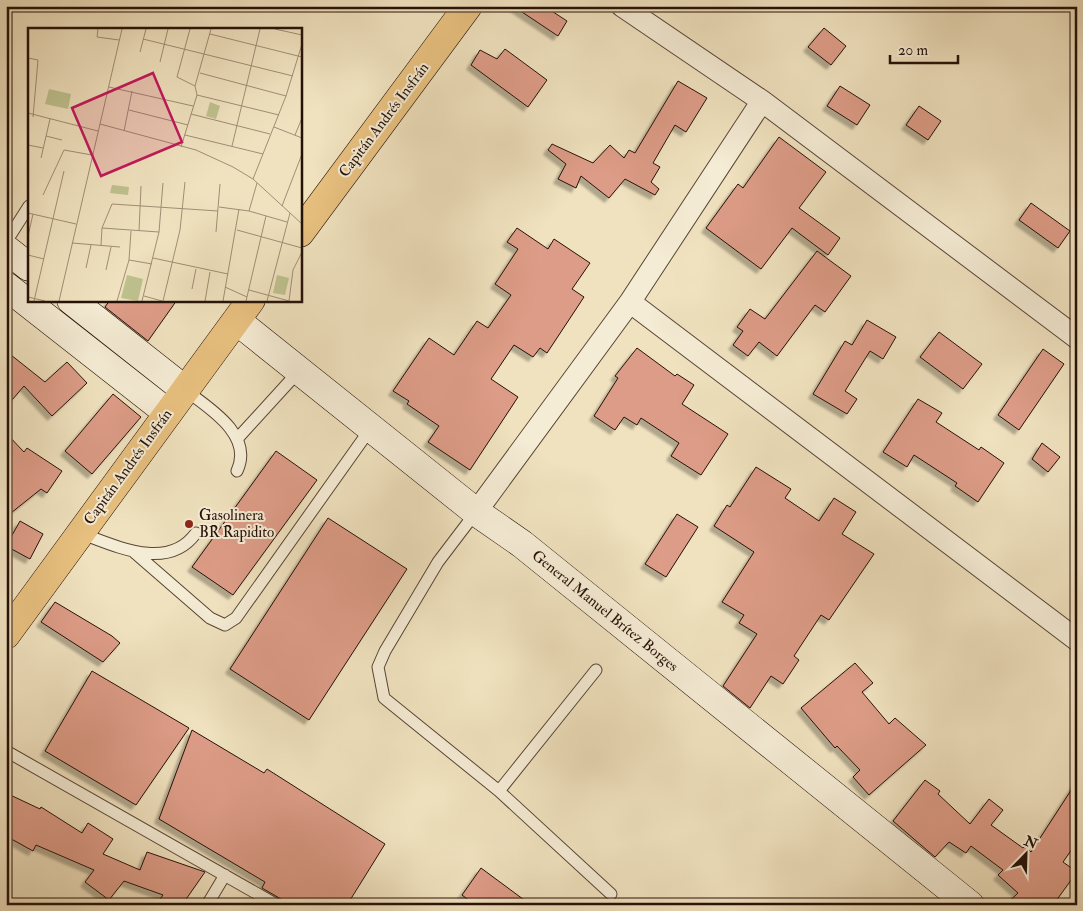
<svg xmlns="http://www.w3.org/2000/svg" width="1083" height="911" font-family="'IM FELL Double Pica',serif">
<style>
.building{fill:#dd9c87;stroke:#261108;filter:url(#shadow)}
.lines{fill:none;stroke-linecap:round;stroke-linejoin:round}
.lane-casing{stroke:#584536;stroke-width:13}
.street-casing{stroke:#584536;stroke-width:23}
.secondary-casing{stroke:#261108;stroke-width:29}
.primary-casing{stroke:#261108;stroke-width:29}
.lane{stroke:#f5ecd5;stroke-width:11}
.street{stroke:#f5ecd5;stroke-width:21}
.secondary{stroke:#f5ecd5;stroke-width:28}
.primary{stroke:#e8c180;stroke-width:28}
.poi-dot{fill:#8f2418;stroke:#f5ecd5;stroke-width:2}
.labels{text-anchor:middle;dominant-baseline:central;stroke-width:4;stroke-linejoin:round;paint-order:stroke}
.street-label{font-size:15px;fill:#261108;stroke:#f5ecd5}
.poi-label{font-size:15px;fill:#261108;stroke:#f5ecd5;text-anchor:start}
.inset-road{fill:none;stroke:#9f8e76;stroke-width:1}
.view{fill:#c2185b;fill-opacity:0.15;stroke:#c2185b;stroke-width:2.5}
.inset-edge{fill:none;stroke:#261108;stroke-width:2.5}
</style>
<defs>
<filter id="shadow"><feDropShadow dx="-4.5" dy="4.5" stdDeviation="1" flood-color="#0004"/></filter>
</defs>
<rect width="100%" height="100%" fill="#f0e2bf"/>
<filter id="stains"><feTurbulence type="fractalNoise" baseFrequency=".004" numOctaves="4"/><feColorMatrix values="0 0 0 0 .2 0 0 0 0 .09 0 0 0 0 .02 0 0 0 .5 -.17"/></filter>
<radialGradient id="worn" r=".72"><stop offset=".6" stop-color="#630" stop-opacity="0"/><stop offset="1" stop-color="#630" stop-opacity=".3"/></radialGradient>
<path class="building" d="M513 6H544L567 21 558 36Z
M824 28 846 46 831 65 808 47Z
M505 49 547 80 528 107 471 65 480 50 497 59Z
M678 81 707 98 686 132 675 125 653 163 660 167 651 182 659 189 655 195 625 179 609 198 581 176 576 188 558 179 566 164 548 150 552 144 593 163 610 145 624 158 629 150 635 153Z
M840 86 870 105 857 125 827 106Z
M919 106 941 121 928 140 906 125Z
M779 137 826 172 799 208 840 238 828 255 792 228 761 269 706 228 738 184 743 188Z
M1031 203 1070 231 1058 248 1019 220Z
M517 228 548 249 554 239 590 263 572 289 584 297 547 353 540 348 533 357 514 345 491 379 518 397 470 470 428 442 439 426 407 404 409 401 393 391 429 338 454 355 477 321 488 328 511 295 495 284 518 249 507 242Z
M817 251 851 276 825 312 815 305 777 356 759 342 748 356 733 345 743 331 737 327 750 309 765 319Z
M110 300H177L148 341 105 307Z
M867 320 896 337 883 359 870 351 845 391 857 399 847 414 813 394 845 341 852 345Z
M939 332 982 364 963 389 920 357Z
M637 348 675 376 677 374 694 385 682 404 728 434 701 475 671 456 679 443 641 418 637 425 624 417 615 430 594 416 618 378 615 376Z
M1043 349 1064 364 1019 430 998 415Z
M6 351 45 382 67 362 87 383 52 416 24 386 6 407Z
M113 394 141 417 92 474 65 451Z
M918 399 942 413 936 422 979 450 981 447 1004 463 978 502 955 486 957 483 914 455 907 467 883 452Z
M6 433 24 452 27 448 62 471 47 493 41 489 6 517Z
M1042 443 1060 457 1048 472 1032 459Z
M276 451 317 480 233 595 192 567Z
M756 467 791 489 785 498 819 521 834 498 856 512 842 534 874 554 829 620 821 615 794 656 799 660 783 684 771 676 750 708 723 686 757 634 739 623 744 615 722 602 754 552 714 526 727 505 730 507Z
M677 514 698 527 666 577 645 564Z
M328 518 407 569 309 720 230 669Z
M20 521 43 534 30 559 6 546Z
M55 602 112 636 120 643 103 662 41 622Z
M855 663 873 683 862 692 889 724 895 718 926 745 869 795 853 777 860 770 837 746 835 748 801 708Z
M92 671 189 728 136 805 45 751Z
M192 730 264 773 267 769 385 844 347 905H284L281 899 262 888 265 882 159 819Z
M925 780 940 791 938 794 970 824 989 799 1003 810 991 825 1023 848 1025 846 1031 852 1077 781V842L1063 862 1077 872 1053 905H1005L1018 893 998 875 1003 870 971 846 966 853 949 842 935 857 893 821Z
M6 793 40 809 41 807 82 833 88 823 113 839 103 854 140 870 147 852 205 872 182 905H156L163 895 124 881 109 900 85 882 94 870 36 845 33 851 6 836Z
M481 868 531 905H475L462 895Z"/>
<g class="lines">
<defs>
<path id="lane" d="M6 242 29 206
M185 390C209 408 254 435 237 471
M237 439 299 371
M476 512 438 562 385 651 378 667 384 698 499 791 611 894
M80 533C116 546 168 572 196 533
M134 552 210 618 225 625 236 618 371 428
M6 751 277 905
M499 791 596 670
M207 905 225 875"/>
<path id="street" d="M622 6 762 101 1077 338
M630 302 1077 640
M476 512 630 302 762 101"/>
<path id="secondary" d="M6 249 29 267
M6 286 168 413
M71 300 185 390
M237 321 476 512 522 544 970 905"/>
<path id="primary" d="M300 233 468 6
M6 635 251 300"/>
</defs>
<use href="#lane" class="lane-casing"/>
<use href="#street" class="street-casing"/>
<use href="#secondary" class="secondary-casing"/>
<use href="#primary" class="primary-casing"/>
<use href="#lane" class="lane"/>
<use href="#street" class="street"/>
<use href="#secondary" class="secondary"/>
<use href="#primary" class="primary"/>
</g>
<circle class="poi-dot" cx="189" cy="524" r="5"/>
<g class="labels">
<g class="street-label">
<text transform="translate(384 120) rotate(-53)">Capitán Andrés Insfrán</text>
<text transform="translate(128 467) rotate(-54)">Capitán Andrés Insfrán</text>
<text transform="translate(605 611) rotate(39)">General Manuel Brítez Borges</text>
</g>
<g class="poi-label">
<text x="199" y="515">Gasolinera<tspan x="199" dy="17">BR Rapidito</tspan></text>
</g>
</g>
<g transform="translate(28 28)">
<rect width="274" height="274" fill="#f0e2bf"/>
<path d="M182 74 192 78 188 91 178 88ZM84 157 101 159 100 167 82 165Z" fill="#bec28f"/>
<path d="M21 61 43 66 40 81 17 76ZM99 247 115 251 110 273 93 270ZM249 247 261 250 257 267 245 265Z" fill="#bec28f"/>
<path class="inset-road" d="M70 1 69 9 91 12M162 1 149 49 167 58M247 1 274 7M182 6 274 29M115 11 265 48M112 24 118 1M0 30 10 32 5 89M132 34 140 1M172 45 258 68M81 59 165 78M169 67 251 87M101 82 160 97M0 85 70 103M163 86 242 106M72 96 168 122 205 139 225 151 274 196M246 99 274 110M96 103 104 63M157 107 235 126M267 107 274 90M18 108 34 112M0 117 15 120M204 118 232 1M153 119 169 67 167 58 183 1M13 130 22 91M225 151 258 68 274 16M15 167 36 122 64 127M254 178 274 126M191 179 221 183 259 194M221 183 229 155M0 185 48 196M74 200 131 204M209 202 274 220M111 203 113 158M188 204 192 156M0 208 5 186M44 215 92 219M73 217 74 200 84 176 190 183M0 227 16 231M125 230 200 246M101 232 124 236M58 240 63 217M78 242 83 219M197 259 219 269M164 261 168 241M221 262 261 273M116 268 134 273M0 269 17 273M6 273 36 143M31 273 94 1M89 273 101 232 103 203M114 273 131 204 135 155M135 273 152 202 157 154M177 273 182 244M195 273 211 181M218 273 238 188M239 273 262 185M261 273 265 242 274 224"/>
<path class="view" d="M125 45 154 114 73 148 44 80Z"/>
<rect width="274" height="274" class="inset-edge"/>
</g>
<rect width="1083" height="911" fill="none" stroke="#f0e2bf" stroke-width="25"/>
<rect x="8" y="8" width="1068" height="896" fill="none" stroke="#261108" stroke-width="2.5"/>
<rect x="12" y="12" width="1058" height="886" fill="none" stroke="#261108"/>
<g transform="translate(1026 854) rotate(23)" stroke="#f5ecd5" stroke-width="4" paint-order="stroke">
<path d="M0-4L9 19L0 12L-9 19Z" fill="#261108"/>
<text y="-8" font-size="14" font-weight="bold" text-anchor="middle" fill="#261108">N</text>
</g>
<path d="M890 55v8h68v-8" fill="none" stroke="#261108" stroke-width="2.5"/>
<text x="898" y="55" font-size="15" fill="#261108" stroke="#f5ecd5" stroke-width="4" paint-order="stroke">20 m</text>
<rect width="100%" height="100%" filter="url(#stains)"/>
<rect width="100%" height="100%" fill="url(#worn)"/>
</svg>
